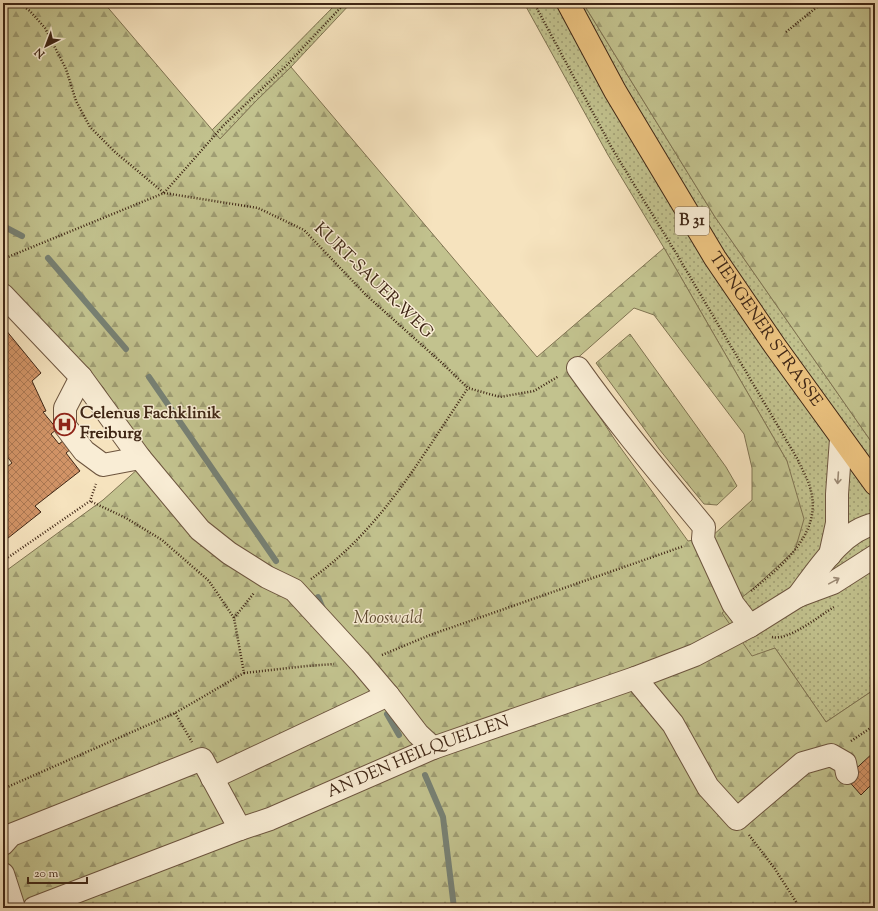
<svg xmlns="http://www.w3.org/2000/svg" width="878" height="911" font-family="'Sorts Mill Goudy',serif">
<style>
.grass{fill:url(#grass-dots);stroke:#807452}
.forest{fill:url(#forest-firs);stroke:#807452;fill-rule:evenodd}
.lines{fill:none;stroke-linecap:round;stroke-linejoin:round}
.stream{stroke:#778174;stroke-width:6}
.building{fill:url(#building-cross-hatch);stroke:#3f2615}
.minor-casing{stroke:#6d553f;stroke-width:24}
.major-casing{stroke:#3f2615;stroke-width:24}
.path{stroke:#3f2615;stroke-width:2.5;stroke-dasharray:1 2;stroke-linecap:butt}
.minor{stroke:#f9edd5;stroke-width:22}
.major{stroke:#ebc27f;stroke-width:22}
.oneway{stroke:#9c8a75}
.labels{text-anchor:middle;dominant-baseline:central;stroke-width:3;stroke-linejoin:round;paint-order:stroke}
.shield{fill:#f9edd5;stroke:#77624f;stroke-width:1}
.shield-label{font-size:16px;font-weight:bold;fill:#3f2615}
.street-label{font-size:17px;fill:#3f2615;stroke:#f9edd5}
.poi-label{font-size:17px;font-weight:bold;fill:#3f2615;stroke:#f9edd5;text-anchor:start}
.park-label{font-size:17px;font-style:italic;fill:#604d33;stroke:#f9edd5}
</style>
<defs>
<pattern id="grass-dots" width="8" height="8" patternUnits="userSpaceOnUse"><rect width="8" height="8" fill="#c2c28e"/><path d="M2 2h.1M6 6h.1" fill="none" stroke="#9f9d73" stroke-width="1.8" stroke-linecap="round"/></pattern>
<pattern id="forest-firs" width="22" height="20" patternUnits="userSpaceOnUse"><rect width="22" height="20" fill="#c2c28e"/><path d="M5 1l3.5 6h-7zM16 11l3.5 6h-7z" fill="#9f9d73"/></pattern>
<pattern id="building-cross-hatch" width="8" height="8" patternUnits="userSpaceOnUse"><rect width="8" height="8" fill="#d29467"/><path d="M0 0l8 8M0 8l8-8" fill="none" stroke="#ac7954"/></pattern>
</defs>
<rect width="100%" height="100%" fill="#f6e3be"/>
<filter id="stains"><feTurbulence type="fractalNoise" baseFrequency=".005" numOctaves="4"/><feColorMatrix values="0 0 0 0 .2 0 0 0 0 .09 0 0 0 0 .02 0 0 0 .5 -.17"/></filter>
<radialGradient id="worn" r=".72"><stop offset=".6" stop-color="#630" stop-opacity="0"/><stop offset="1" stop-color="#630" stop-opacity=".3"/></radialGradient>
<path class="grass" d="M337 3H351L291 67 256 101 220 139 212 130Z
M524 3H583L715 217 875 447V689L826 722 775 648 752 657 721 613 755 587 795 550 787 461 664 248 608 155Z"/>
<path class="forest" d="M3 3H104L220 139 256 101 291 67 537 357 664 248 787 461 804 519 795 550 755 587 722 613 752 656 775 648 826 722 875 689V908H3V573L103 500 148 460 103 387 9 288 3 290ZM634 308 654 315 744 434 752 468V500L711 537 688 541 615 440 569 370 573 362Z
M583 3H875V447L715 217Z
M630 334 726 467 737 486 717 505 704 504 659 449 596 363Z"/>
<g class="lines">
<path class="stream" d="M3 226 22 236
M48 258 126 349
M149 377 276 561
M318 597 323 609
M387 714 399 735
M425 775 443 817 454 908"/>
</g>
<path class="building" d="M5 329 41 373 32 381 46 411 43 412 57 429 51 434 59 444 64 440 71 449 66 453 80 471 35 506 41 512 3 542V470L12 463 3 451V331Z
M875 751V781L861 795 846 778Z"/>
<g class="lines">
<defs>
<g id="minor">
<path d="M3 295 81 377 140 458 200 530 229 553 267 577 294 590 361 663 388 695 418 734 433 748"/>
<path d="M578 368C617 423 661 475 704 527L703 539 733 604 750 626"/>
<path d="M81 377 65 408V426L84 451 103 465 140 458"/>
<path d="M830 555 837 523V494L841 439"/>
<path d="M798 596C817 571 842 530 875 524"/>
<path d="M635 678 673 724 708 787 737 819 803 763 831 755 845 763 847 773"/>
<path d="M212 778 388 695"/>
<path d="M3 844 11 835 202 759 240 829"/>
<path d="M3 874 14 908"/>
<path id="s1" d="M34 908 240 829 270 819 433 748 635 678 695 655 750 626 798 596 833 583 875 556"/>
</g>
<g id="major">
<path id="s2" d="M568 3 615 91 715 258 775 346 875 484"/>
</g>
</defs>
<use href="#minor" class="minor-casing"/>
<use href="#major" class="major-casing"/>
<path class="path" d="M19 3 30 11 45 28 66 69 76 101 90 127 115 152 164 193
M534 3 613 150 676 253 798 460C802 470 809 481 811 491 822 535 780 567 750 592
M786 32 822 3
M164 193 223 126 286 66 345 3
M3 259 164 193 258 208 304 230 366 295 443 364 468 388 500 397 534 391 559 376
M3 561 90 501 96 484
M311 579C380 531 422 456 468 388
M234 618 254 593
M772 637C789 641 819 616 834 607
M382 655 430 635 684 546
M244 673 307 666 334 664
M175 713 192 742
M851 741 875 725
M3 789 175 713 244 673 234 618 209 581 162 540 126 518 90 501
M749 835 775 869 800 908"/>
<use href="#minor" class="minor"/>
<use href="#major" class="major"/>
</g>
<defs><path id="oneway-shaft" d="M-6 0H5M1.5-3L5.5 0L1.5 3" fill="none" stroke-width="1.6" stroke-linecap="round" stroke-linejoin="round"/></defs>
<g class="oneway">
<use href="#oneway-shaft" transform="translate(838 478) rotate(94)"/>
<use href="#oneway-shaft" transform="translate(834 581) rotate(-29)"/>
</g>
<defs>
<symbol id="hospital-ring" viewBox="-11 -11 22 22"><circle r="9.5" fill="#f9edd5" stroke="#8f2418" stroke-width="1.5"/><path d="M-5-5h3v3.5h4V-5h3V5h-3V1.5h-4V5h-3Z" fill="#8f2418"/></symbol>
</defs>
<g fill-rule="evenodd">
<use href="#hospital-ring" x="52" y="412" width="25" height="25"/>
</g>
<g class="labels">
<rect class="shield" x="675" y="207" width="34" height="28" rx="3"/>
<g class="shield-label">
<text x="692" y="221">B 31</text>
</g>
<g class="street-label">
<text transform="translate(373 281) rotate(44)">KURT-SAUER-WEG</text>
<text stroke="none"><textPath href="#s2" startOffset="382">TIENGENER STRASSE</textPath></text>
<text stroke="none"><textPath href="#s1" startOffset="413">AN DEN HEILQUELLEN</textPath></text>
</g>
<g class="poi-label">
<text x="80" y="414">Celenus Fachklinik<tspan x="80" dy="20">Freiburg</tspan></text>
</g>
<g class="park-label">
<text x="388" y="619">Mooswald</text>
</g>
</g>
<rect width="878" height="911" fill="none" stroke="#f6e3be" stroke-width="16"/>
<rect x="4" y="4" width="870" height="903" fill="none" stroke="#3f2615" stroke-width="2"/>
<rect x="8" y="8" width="862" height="895" fill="none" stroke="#3f2615"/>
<g transform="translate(46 46) rotate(222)" stroke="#f9edd5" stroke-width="3" paint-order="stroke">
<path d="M0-3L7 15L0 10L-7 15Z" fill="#3f2615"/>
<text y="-6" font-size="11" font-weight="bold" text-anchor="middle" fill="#3f2615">N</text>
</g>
<path d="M28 877v6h59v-6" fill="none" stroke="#3f2615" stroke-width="2"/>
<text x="34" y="877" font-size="12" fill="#3f2615" stroke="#f9edd5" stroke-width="3" paint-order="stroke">20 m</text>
<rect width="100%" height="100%" filter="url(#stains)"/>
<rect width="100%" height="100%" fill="url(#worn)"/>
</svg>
